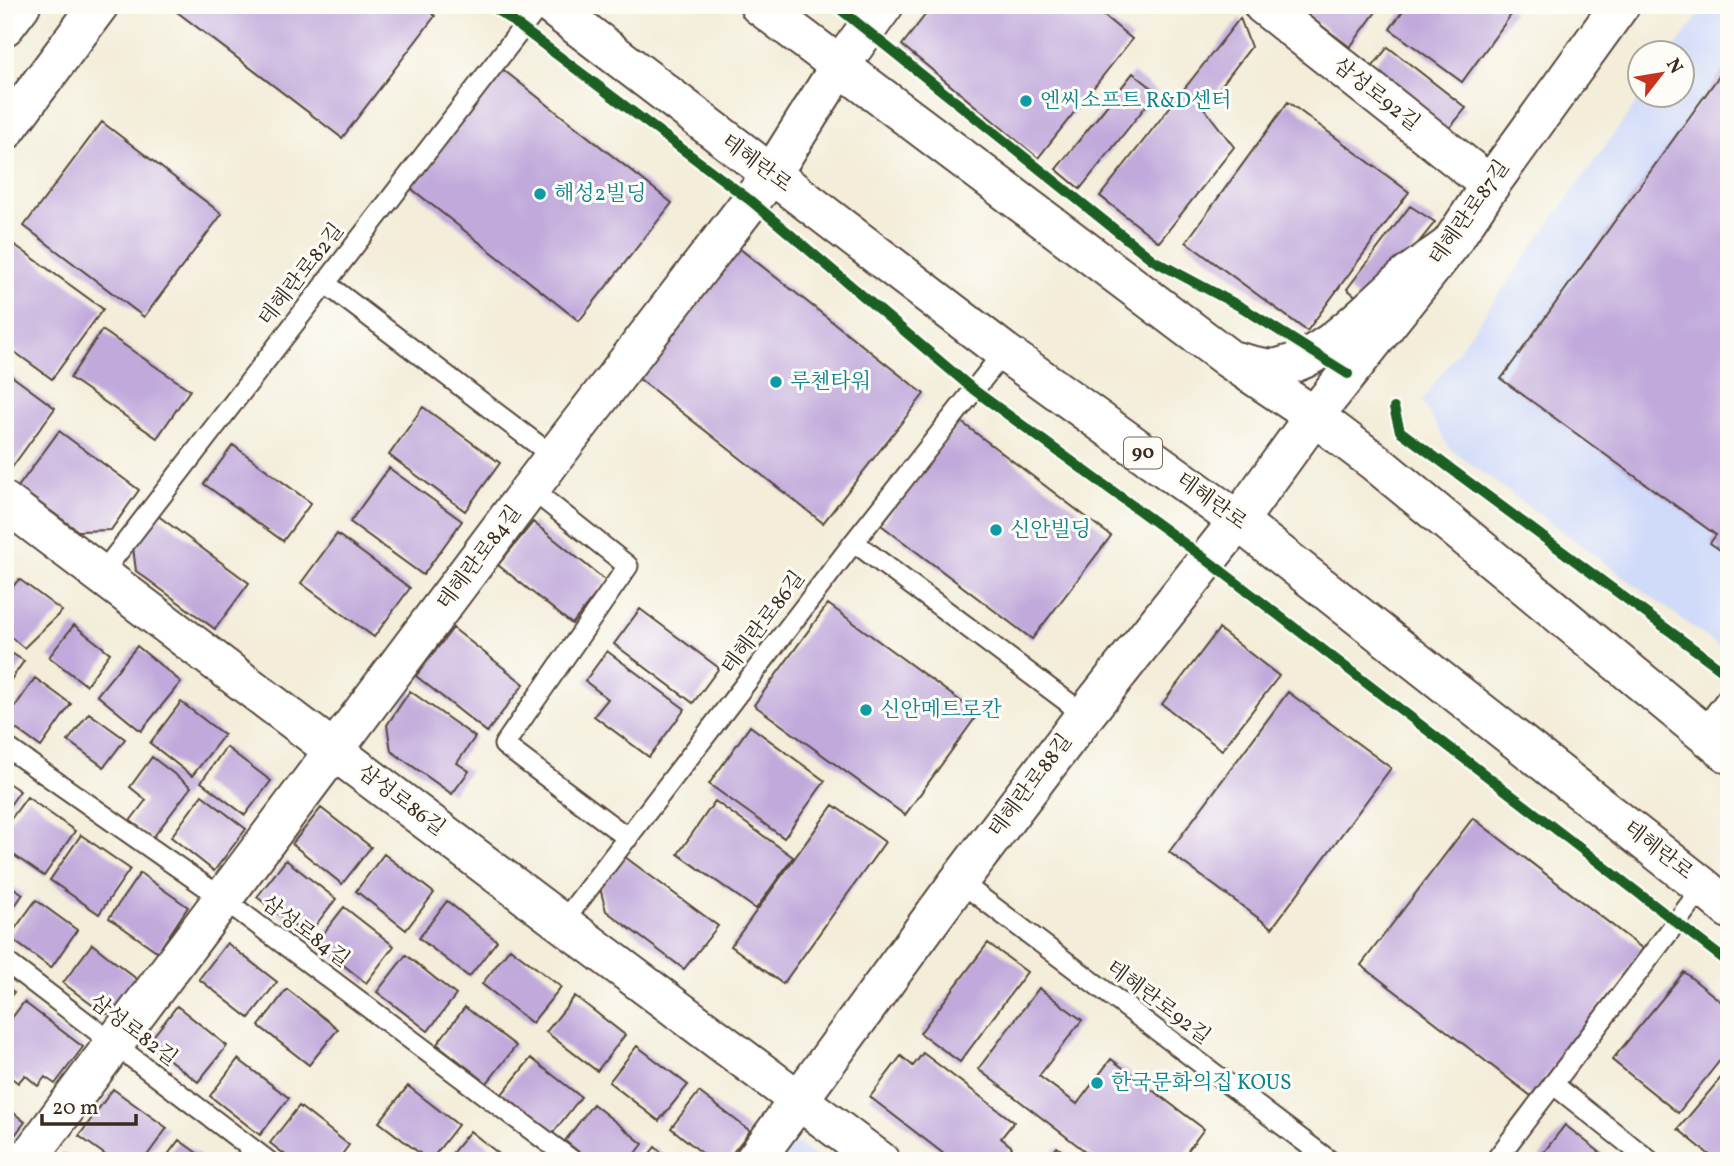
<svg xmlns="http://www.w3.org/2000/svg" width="1734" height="1166" font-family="Vollkorn,'Noto Serif KR',serif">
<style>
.built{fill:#d0daf9}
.building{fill:#c1aadb}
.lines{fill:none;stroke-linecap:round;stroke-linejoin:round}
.service-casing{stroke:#57473a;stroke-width:23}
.minor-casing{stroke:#57473a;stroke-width:42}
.tertiary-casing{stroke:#57473a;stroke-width:42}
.secondary-casing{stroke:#57473a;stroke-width:42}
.primary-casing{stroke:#57473a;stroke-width:42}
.service{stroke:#fff;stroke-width:19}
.minor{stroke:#fff;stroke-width:38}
.tertiary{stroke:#fff;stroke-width:38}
.secondary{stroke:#fff;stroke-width:38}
.primary{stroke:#fff;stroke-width:38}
.cycleway-casing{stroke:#fdfcf7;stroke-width:15}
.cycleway{stroke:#1b5e20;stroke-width:10}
.culture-dot{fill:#0f9aa8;stroke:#fdfcf7;stroke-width:2.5}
.labels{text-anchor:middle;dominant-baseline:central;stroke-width:6;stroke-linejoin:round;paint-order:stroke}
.shield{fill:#fdfcf7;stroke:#75695f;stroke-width:2}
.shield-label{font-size:19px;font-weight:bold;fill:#3b2a1e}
.street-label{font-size:21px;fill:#3b2a1e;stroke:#fdfcf7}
.culture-label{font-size:21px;fill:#0d838f;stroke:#fdfcf7;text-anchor:start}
</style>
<rect width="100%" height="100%" fill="#fdfcf7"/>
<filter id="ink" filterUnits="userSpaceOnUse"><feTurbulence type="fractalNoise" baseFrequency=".0143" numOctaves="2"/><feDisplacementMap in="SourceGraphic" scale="14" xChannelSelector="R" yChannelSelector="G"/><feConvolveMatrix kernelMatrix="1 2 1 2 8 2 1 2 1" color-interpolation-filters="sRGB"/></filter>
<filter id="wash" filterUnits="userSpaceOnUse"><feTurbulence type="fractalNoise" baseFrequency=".00686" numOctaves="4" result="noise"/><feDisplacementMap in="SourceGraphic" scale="28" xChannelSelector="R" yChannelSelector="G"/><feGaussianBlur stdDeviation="1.57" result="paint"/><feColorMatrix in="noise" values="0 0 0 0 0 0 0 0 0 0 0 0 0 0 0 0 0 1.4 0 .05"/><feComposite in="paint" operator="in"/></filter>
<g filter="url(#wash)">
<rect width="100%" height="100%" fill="#f3edd9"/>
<path class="built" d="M1706 5H1729V654L1450 449 1422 401 1642 95 1682 94V52H1672Z
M789 1138 821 1161H772Z"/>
<g id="blocks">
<path class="building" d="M168 5H421L435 16 342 138Z
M933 5H1091L1132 39 1038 158 902 45Z
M1313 5H1381L1350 47 1306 14Z
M1407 5H1504L1513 12 1462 82 1390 29Z
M1240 18 1251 47 1204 108 1234 147 1159 242 1100 196Z
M1388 47 1466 108 1444 135 1367 74Z
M1729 62V556L1710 543 1716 535 1501 379Z
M501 68 672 203 579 321 408 186Z
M1133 73 1157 92 1080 189 1056 169Z
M1288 102 1409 192 1307 331 1186 242Z
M102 122 222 214 144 317 24 226Z
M1410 206 1435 222 1368 306 1347 289Z
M730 241 924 394 823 523 628 370Z
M15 245 103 309 52 379 5 345V258Z
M102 330 190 390 157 438 70 378Z
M5 371 55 408 5 477Z
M423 407 500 463 465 511 389 455Z
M960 421 1111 536 1032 639 881 525Z
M59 431 139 490 111 530 78 531 18 487Z
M233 445 311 503 283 541 204 484Z
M389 468 462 521 423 575 350 522Z
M157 515 249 583 215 629 136 571 133 547Z
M533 522 606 581 572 624 498 565Z
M337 534 410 588 374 637 301 583Z
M19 579 62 611 24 648 5 632V596Z
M828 604 978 714 905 815 754 705Z
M640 609 719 668 693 703 614 644Z
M74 625 110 653 86 685 49 657Z
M453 628 524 684 487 732 416 676Z
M1219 629 1279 676 1222 750 1162 704Z
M137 646 181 682 141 731 97 695Z
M5 649 24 661 5 688Z
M607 651 685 709 649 757 594 716 608 699 585 681Z
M35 678 71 704 41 747 5 721Z
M410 691 475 737 457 763 469 771 452 794 391 751 387 725Z
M1288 692 1391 768 1272 928 1169 852Z
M181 702 224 735 192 776 150 743Z
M89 713 125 739 104 767 68 741Z
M750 726 825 781 784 838 709 784Z
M226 747 271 781 245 815 201 782Z
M152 757 191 787 152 839 130 821 146 800 130 787Z
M5 781 20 791 5 812Z
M202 795 246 829 214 871 171 837Z
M27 797 75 831 44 876 5 849V827Z
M715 801 793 857 756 909 678 854Z
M833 805 885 842 783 984 731 946Z
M321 808 371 847 342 884 292 844Z
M1473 818 1643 949 1531 1096 1361 965Z
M81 835 130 869 99 914 50 880Z
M384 854 434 893 406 930 356 891Z
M625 857 718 926 684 969 606 911 600 888Z
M286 860 336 899 307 936 257 897Z
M140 873 188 907 158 952 109 918Z
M5 882 23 894 5 920Z
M36 900 77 930 51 968 9 937Z
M447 901 497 941 469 977 419 938Z
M344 907 394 946 366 983 316 943Z
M227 943 277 982 249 1018 199 979Z
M988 943 1027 972 960 1062 920 1033Z
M92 944 143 984 123 1012 104 1014 63 983Z
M510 948 561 987 532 1023 482 984Z
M406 955 456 995 428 1031 377 992Z
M1684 972 1729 1008V1049L1678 1113 1612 1060Z
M5 986 14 992 5 1004Z
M1039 988 1082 1020 1039 1076 1077 1104 1111 1059 1204 1129 1180 1161H1098L978 1069Z
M287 989 338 1029 309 1065 259 1026Z
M575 996 625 1035 597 1071 546 1032Z
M24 1002 83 1047 55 1084 45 1077 38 1086 25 1075 18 1083 5 1073V1027Z
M177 1006 227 1046 198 1082 148 1043Z
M465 1007 516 1046 487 1083 437 1044Z
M637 1046 688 1085 659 1121 609 1082Z
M923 1053 1014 1122 1001 1138 1012 1147 1001 1161H953L870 1097 901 1056 913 1066Z
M531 1058 581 1097 552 1134 502 1094Z
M238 1059 289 1098 260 1135 210 1096Z
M1729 1068V1161H1717L1678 1129Z
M408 1086 458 1125 430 1161 379 1122Z
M113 1089 167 1128 143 1161H114L79 1136Z
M699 1092 750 1131 726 1161H712L671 1128Z
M593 1104 643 1144 630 1161H590L565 1141Z
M5 1106 25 1122 5 1148Z
M299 1106 349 1145 337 1161H293L270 1143Z
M1565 1125 1611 1161H1537Z
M470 1131 508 1161H446Z
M179 1140 208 1161H163Z
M655 1147 672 1161H644Z
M1057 1147 1071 1157 1068 1161H1046Z
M66 1154 75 1161H60Z"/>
</g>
</g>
<g filter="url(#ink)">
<use href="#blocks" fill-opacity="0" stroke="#57473a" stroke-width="2"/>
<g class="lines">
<defs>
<path id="service" d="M325 283 554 457
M531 489 628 566 504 745 628 838
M854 542 1085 715
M102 573 540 5
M1702 731 1729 695
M5 746 222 898 573 1161
M959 881 1330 1161
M562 923 854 542 1004 352
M5 961 268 1161
M1553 1084 1650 1161
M1495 1161 1703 887"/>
<path id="minor" d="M1263 5 1490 185
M5 502 562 923 880 1161
M26 1161 554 457 771 175 839 67 884 5
M754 1161 959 881 1085 715 1238 521 1314 416"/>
<path id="tertiary" d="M1314 416 1450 245 1490 185 1620 5"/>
<path id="secondary" d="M5 26 21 5
M5 131 99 5"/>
<path id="primary" d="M550 5 1004 352 1238 521 1703 887 1729 909
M759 5 1229 359 1314 416 1375 462 1729 754
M1235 361C1248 364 1265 370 1278 368 1330 356 1366 310 1406 277 1420 266 1435 256 1450 245"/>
</defs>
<use href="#service" class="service-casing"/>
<use href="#minor" class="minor-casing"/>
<use href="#tertiary" class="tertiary-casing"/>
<use href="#secondary" class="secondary-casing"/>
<use href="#primary" class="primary-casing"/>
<use href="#service" class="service"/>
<use href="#minor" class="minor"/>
<use href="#tertiary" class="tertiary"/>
<use href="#secondary" class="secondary"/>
<use href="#primary" class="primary"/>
<defs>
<path id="cycleway" d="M491 5 751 201 974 390 1207 560 1729 963
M835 5 1153 260 1243 308 1348 374
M1394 408 1400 431 1729 675"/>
</defs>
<use href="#cycleway" class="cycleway-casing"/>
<use href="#cycleway" class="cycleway"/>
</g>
</g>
<g class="culture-dot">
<circle cx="1026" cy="101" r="7"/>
<circle cx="540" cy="194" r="7"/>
<circle cx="776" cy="382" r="7"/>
<circle cx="996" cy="530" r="7"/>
<circle cx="866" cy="710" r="7"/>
<circle cx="1097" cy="1083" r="7"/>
</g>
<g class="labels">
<rect class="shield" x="1124" y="437.5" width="38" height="31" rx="5"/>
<g class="shield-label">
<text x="1143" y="453">90</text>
</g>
<g class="street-label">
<text transform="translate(1376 95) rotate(38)">삼성로92길</text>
<text transform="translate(756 164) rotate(37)">테헤란로</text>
<text transform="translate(1470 213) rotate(-55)">테헤란로87길</text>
<text transform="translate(302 275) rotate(-52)">테헤란로82길</text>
<text transform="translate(1211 502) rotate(36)">테헤란로</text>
<text transform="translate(480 558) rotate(-53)">테헤란로84길</text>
<text transform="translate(764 623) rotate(-53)">테헤란로86길</text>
<text transform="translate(1031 786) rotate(-53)">테헤란로88길</text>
<text transform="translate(401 801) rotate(37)">삼성로86길</text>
<text transform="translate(1658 851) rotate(38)">테헤란로</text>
<text transform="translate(305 932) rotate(37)">삼성로84길</text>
<text transform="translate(1158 1003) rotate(37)">테헤란로92길</text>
<text transform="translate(133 1031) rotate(37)">삼성로82길</text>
</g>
<g class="culture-label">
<text x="1040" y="101">엔씨소프트 R&amp;D센터</text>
<text x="554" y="194">해성2빌딩</text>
<text x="790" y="382">루첸타워</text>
<text x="1010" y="530">신안빌딩</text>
<text x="880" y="710">신안메트로칸</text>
<text x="1111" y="1083">한국문화의집 KOUS</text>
</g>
</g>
<rect width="1734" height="1166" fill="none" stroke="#fdfcf7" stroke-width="28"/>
<g transform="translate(1661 74) rotate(59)"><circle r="33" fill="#fdfcf7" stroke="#afa8a0" stroke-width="2"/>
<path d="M0-5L12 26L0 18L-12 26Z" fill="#c8321e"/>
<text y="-10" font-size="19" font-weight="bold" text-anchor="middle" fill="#3b2a1e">N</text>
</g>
<path d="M42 1114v10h94v-10" fill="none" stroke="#3b2a1e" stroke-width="3.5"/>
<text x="52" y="1114" font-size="21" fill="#3b2a1e" stroke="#fdfcf7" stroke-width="5" paint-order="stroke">20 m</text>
</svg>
